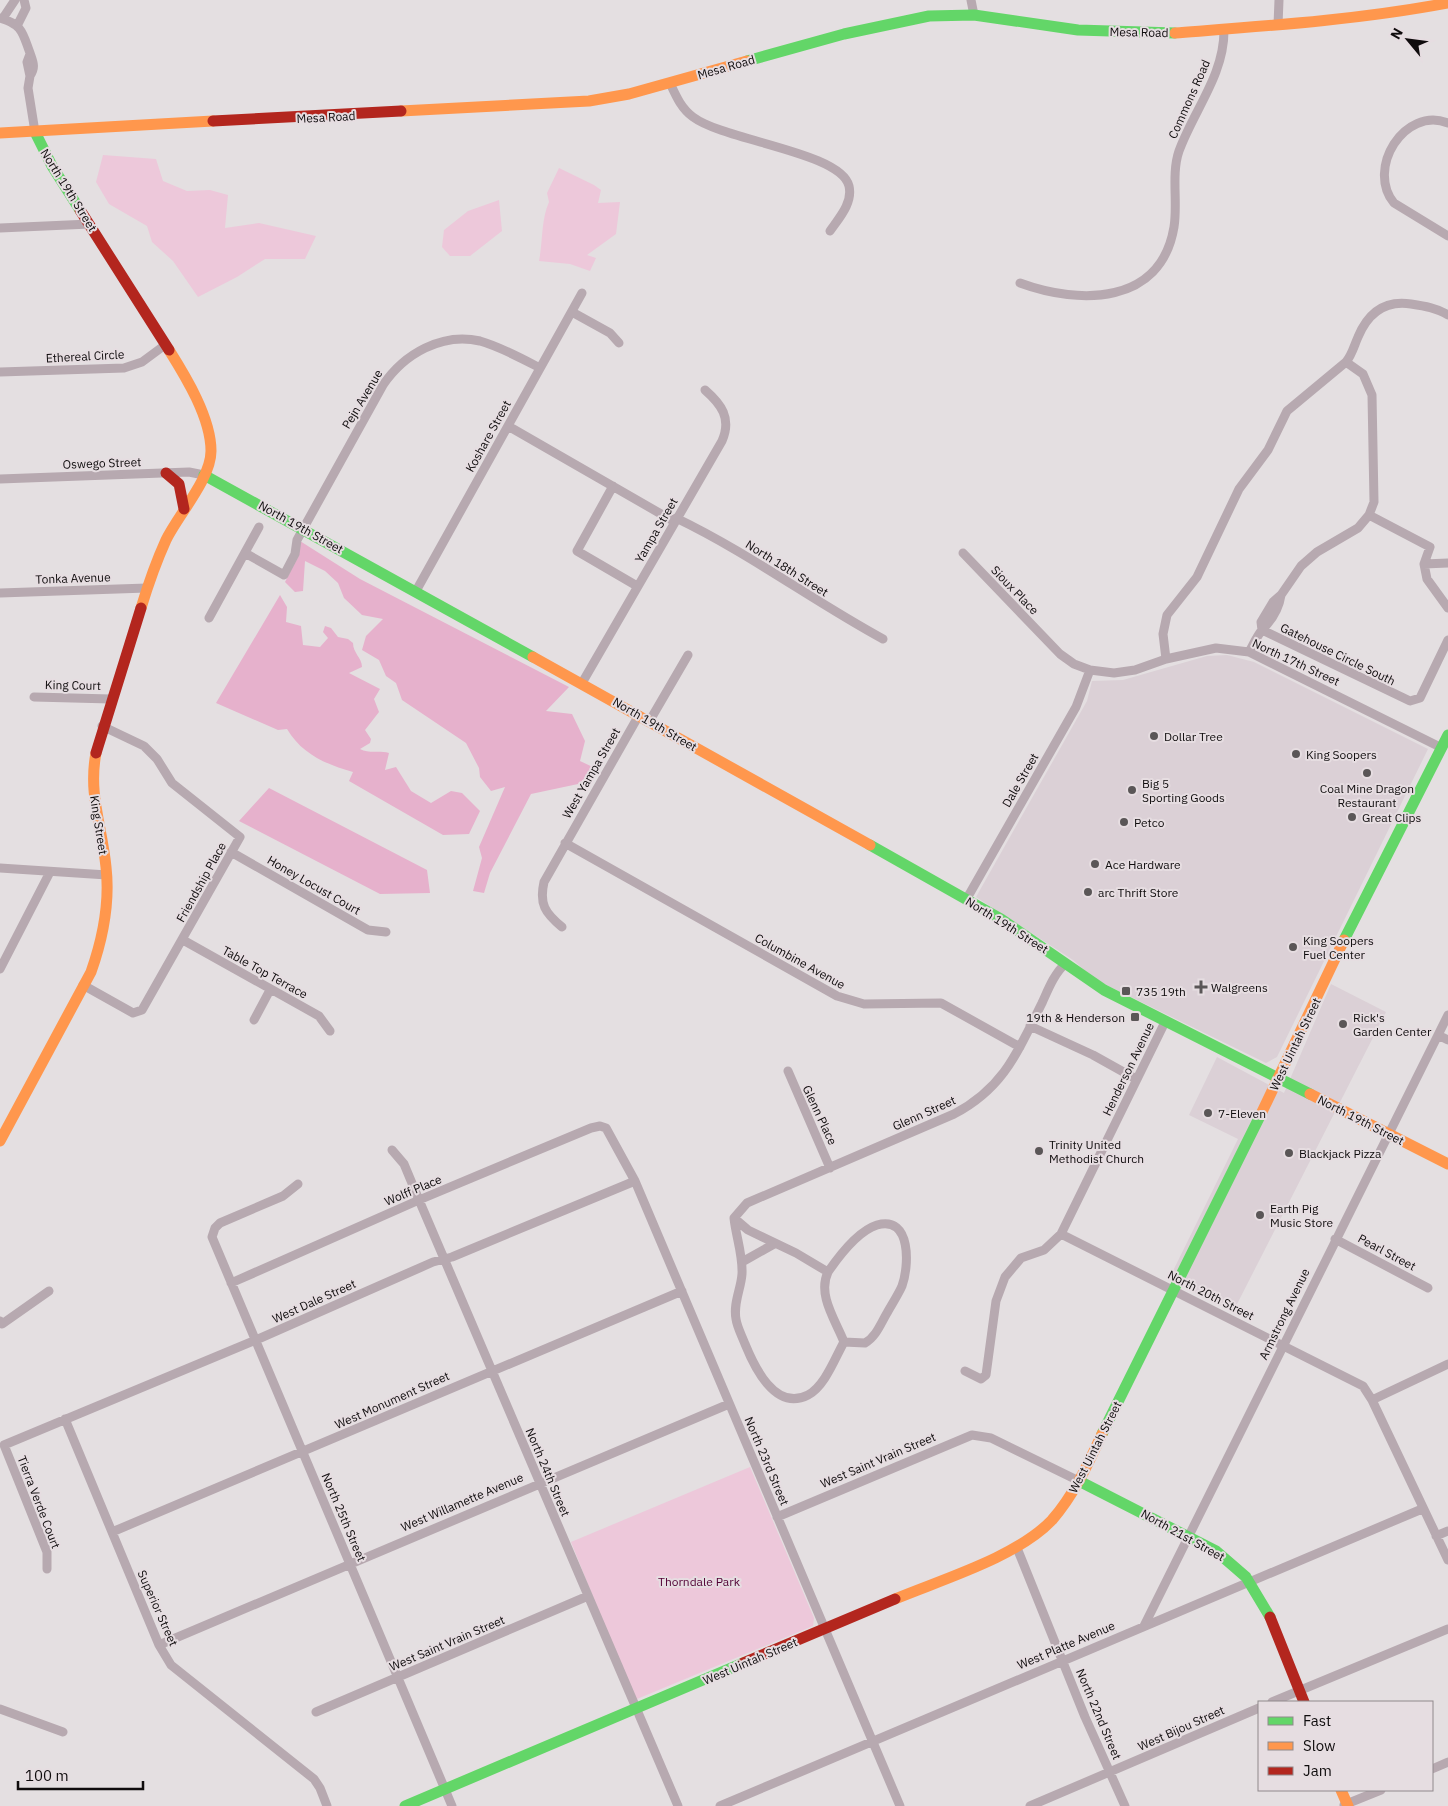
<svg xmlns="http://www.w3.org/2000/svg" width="1448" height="1806" font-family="'IBM Plex Sans',sans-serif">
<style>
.built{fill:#dbd0d6}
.green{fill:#edc8da}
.forest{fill:#e6b1cc}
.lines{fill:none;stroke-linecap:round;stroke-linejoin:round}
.street{stroke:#b7a9b0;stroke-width:9}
.fast{stroke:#63d668;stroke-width:11}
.slow{stroke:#ff974d;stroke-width:11}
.jam{stroke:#b3261e;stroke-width:11}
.poi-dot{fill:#5a5657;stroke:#e6dde1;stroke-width:2}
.labels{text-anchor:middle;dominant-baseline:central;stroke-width:4;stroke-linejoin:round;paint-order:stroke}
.street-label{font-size:12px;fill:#0f0c0d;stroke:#e6dde1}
.poi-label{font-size:12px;fill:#0f0c0d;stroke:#e6dde1;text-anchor:start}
.park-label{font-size:12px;fill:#520035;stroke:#e6dde1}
</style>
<rect width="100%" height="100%" fill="#e4dfe1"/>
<path class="built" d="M1227 655 1254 662 1428 749 1277 1057 1266 1063 1094 979 1073 960 976 897 1087 701 1092 681 1123 680 1207 656Z
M1331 984 1386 1012 1233 1312 1169 1279 1238 1139 1189 1115 1217 1057 1284 1093Z"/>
<path class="green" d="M103 155 156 159 163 181 187 191 210 190 228 195 225 228 259 223 316 236 305 259H265L237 277 198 297 173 261 152 242 147 226 109 204 96 182Z
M559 168 594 185 601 190 598 203 620 202 616 234 587 255 596 258 590 271 570 264 539 261C543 241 541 220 549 202L547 193Z
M499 200 502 231 470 256H450L442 247 444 230 468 211Z
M750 1467 814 1618 813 1626 637 1699 633 1697 571 1542Z"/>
<path class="forest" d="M300 541 360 579 569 687 546 711 572 714 585 741 580 761 597 769 578 784 531 794 490 873 484 893 473 891 482 858 479 847 505 787 491 791 480 777 479 768 466 743 402 700 396 683 386 676 379 660 362 650 366 636 383 619 362 615 344 598 338 583 325 571 305 561 303 591 295 592 285 582 298 557Z
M280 595 287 607 286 622 301 626 303 645 320 647 328 638 323 632 325 626 331 628 338 637 348 639 353 643C353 653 362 658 362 667L349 673 380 689 374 699 379 712 365 730 371 739 370 743 360 749C369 754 379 750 389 753L385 770 396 767 411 791 431 803 451 791 462 793 480 811 469 834 443 835 349 781 353 772C325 764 302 754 287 729L278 730 216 703Z
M269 788 427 870 430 893 380 894 239 821Z"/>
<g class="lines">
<path class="street" d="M971 0 974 15
M0 18C23 24 23 35 30 53 33 62 36 67 30 76
M3 18 15 0
M1278 25 1279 0
M17 26 26 8 24 0
M30 54 27 62 30 76 28 88 35 132
M670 83C676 96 681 108 693 117 725 141 841 152 849 186 853 203 839 218 830 231
M1448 123C1404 106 1366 169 1394 203L1448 236
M0 228 90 224
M1020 283C1080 305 1161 305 1174 227 1178 203 1171 174 1179 151 1194 110 1224 75 1224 31
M572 312 610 333 619 343
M1346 362C1352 355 1354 346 1358 337 1368 313 1385 300 1411 304 1424 306 1437 308 1448 315
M0 372 124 368 142 362 165 345
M508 426 675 522
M0 479 189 472 204 475
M613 486 577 551 637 586
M1369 515 1430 547 1424 564
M676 518C749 553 813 601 883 639
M245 553 284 575 295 554 297 540 383 385C404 354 442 332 480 341 501 347 521 358 540 368
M963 553 1060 654 1074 664 1090 670 1114 673 1135 670 1166 659 1216 648 1249 652 1442 748
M1448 563 1424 564 1427 579 1448 608
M416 591 582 293
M0 593 147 588
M209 618 259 527
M1262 630 1410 701 1420 698 1448 640
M1249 652C1253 645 1257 636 1262 630 1271 621 1279 609 1281 595
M1166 659 1163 634 1167 615 1197 577 1239 489 1268 450 1287 411 1346 362 1363 374 1372 395 1374 502 1369 515 1358 528 1317 552 1301 566 1281 595 1273 602 1261 622 1262 630
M582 683 722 441C732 418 721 404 705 390
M34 697 111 699
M649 722 688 655
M565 843 837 996 864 1004 941 1003 1020 1047
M231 852 368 930 386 932
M0 868 107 875
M966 900 1076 707 1090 670
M562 927C545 913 539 904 544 882L639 715
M183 940 319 1016 330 1031
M0 969 50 872
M83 985 133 1013 142 1010 240 837 172 783 157 759 144 746 102 726
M254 1020 270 990
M1030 1026 1093 1055 1136 1079
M1438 1035 1448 1040
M788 1071 830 1168
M392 1150 404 1164 419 1200 678 1806
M298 1184 283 1196 220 1223 215 1228 212 1237 452 1806
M734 1218 748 1230 796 1253 828 1272C817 1295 836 1321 844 1342 835 1358 825 1386 808 1395 775 1412 754 1366 745 1344 742 1336 737 1327 736 1319 733 1303 741 1289 742 1274 743 1255 736 1237 734 1218Z
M734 1218 747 1203 954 1114C1004 1088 1018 1051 1042 1003 1048 990 1054 974 1065 964
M1061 1234 1363 1386 1372 1400 1448 1560
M1335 1239 1428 1288
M742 1262 774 1244
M828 1272C839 1256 858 1231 877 1225 912 1215 909 1267 902 1286 898 1295 892 1304 887 1313 881 1323 876 1337 865 1343L844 1342
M231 1283 419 1200 591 1128 600 1126 606 1128 635 1181 900 1806
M0 1321 2 1324 49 1291
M965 1371 981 1379 986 1375 996 1301 1005 1277 1021 1258 1044 1250 1061 1234 1165 1022
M1372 1400 1448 1364
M65 1419 159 1645 171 1665 314 1779 320 1788 327 1806
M777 1517 972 1435 991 1438 1079 1481
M112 1532 682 1291
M1436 1536 1448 1531
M1017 1548 1085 1717 1125 1806
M47 1569V1552L4 1445 256 1340 433 1262 452 1257 635 1181
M1144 1626 1448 1015
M159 1645 729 1404
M1272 1702 1448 1629
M0 1709 63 1732
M316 1712 588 1596
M1432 1769 1448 1762
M1344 1805 1381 1790
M720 1806 1422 1509
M1030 1806 1259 1708"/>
<path class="fast" d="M747 61 844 34 929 16 974 15 1078 30 1175 33
M35 132 52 166 80 210
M204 475 533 657
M870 845 1001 919 1104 990 1310 1094
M1344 940 1448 735
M1102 1434 1261 1114
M1079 1481 1216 1551 1246 1577 1270 1617
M405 1806 743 1663"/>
<path class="slow" d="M1175 33C1266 26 1358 20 1448 3
M401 111 589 101 629 94 747 61
M0 133 213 121
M141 608C148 585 156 562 166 540 178 515 211 479 211 451 211 418 186 377 169 350
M533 657 870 845
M1310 1094 1448 1164
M1261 1114 1344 940
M0 1141 91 972C103 938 110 902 106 867 102 826 88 794 96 753
M895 1599C943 1579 1017 1557 1052 1520 1074 1495 1088 1464 1102 1434
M1341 1790 1348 1806"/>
<path class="jam" d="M213 121 401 111
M80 210 169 350
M166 473 179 484 184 509
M96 753 141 608
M1270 1617 1304 1702
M743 1663 895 1599"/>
</g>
<g class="poi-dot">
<circle cx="1154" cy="736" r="5"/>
<circle cx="1296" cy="754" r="5"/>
<circle cx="1367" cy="773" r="5"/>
<circle cx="1132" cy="790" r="5"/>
<circle cx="1352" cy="817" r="5"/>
<circle cx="1124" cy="822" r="5"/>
<circle cx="1095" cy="864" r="5"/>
<circle cx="1088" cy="892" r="5"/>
<circle cx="1293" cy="947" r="5"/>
<path d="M1198.5 979.5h5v5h5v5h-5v5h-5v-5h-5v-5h5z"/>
<rect x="1121" y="986" width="10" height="10" rx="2.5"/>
<rect x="1130" y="1012" width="10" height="10" rx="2.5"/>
<circle cx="1343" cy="1024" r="5"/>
<circle cx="1208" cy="1113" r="5"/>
<circle cx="1039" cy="1151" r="5"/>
<circle cx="1289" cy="1153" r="5"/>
<circle cx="1260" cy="1215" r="5"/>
</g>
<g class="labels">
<g class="street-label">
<text transform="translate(1139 32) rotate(1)">Mesa Road</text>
<text transform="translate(726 67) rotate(-16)">Mesa Road</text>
<text transform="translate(1189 99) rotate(-66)">Commons Road</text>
<text transform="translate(326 117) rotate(-3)">Mesa Road</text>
<text transform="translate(69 190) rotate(58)">North 19th Street</text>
<text transform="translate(85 356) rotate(-3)">Ethereal Circle</text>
<text transform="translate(362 399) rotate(-59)">Pejn Avenue</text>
<text transform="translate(488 436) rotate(-61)">Koshare Street</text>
<text transform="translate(102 463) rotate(-2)">Oswego Street</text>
<text transform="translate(301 527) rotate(29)">North 19th Street</text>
<text transform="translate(656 530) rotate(-60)">Yampa Street</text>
<text transform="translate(787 568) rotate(32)">North 18th Street</text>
<text transform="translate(73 578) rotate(-2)">Tonka Avenue</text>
<text transform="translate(1015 590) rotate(46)">Sioux Place</text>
<text transform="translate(1338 654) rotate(26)">Gatehouse Circle South</text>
<text transform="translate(1296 662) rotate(25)">North 17th Street</text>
<text transform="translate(73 685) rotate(1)">King Court</text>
<text transform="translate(655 724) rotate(30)">North 19th Street</text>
<text transform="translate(591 773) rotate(-60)">West Yampa Street</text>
<text transform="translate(1020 780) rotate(-60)">Dale Street</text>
<text transform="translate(99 825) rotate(81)">King Street</text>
<text transform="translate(201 882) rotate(-61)">Friendship Place</text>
<text transform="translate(314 885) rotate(30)">Honey Locust Court</text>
<text transform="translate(1007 925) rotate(32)">North 19th Street</text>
<text transform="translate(800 961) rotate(29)">Columbine Avenue</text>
<text transform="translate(265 972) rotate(29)">Table Top Terrace</text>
<text transform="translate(1295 1044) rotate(-64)">West Uintah Street</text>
<text transform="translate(1128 1069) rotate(-64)">Henderson Avenue</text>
<text transform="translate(924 1113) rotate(-24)">Glenn Street</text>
<text transform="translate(820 1115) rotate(65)">Glenn Place</text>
<text transform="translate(1361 1120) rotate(27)">North 19th Street</text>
<text transform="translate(413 1190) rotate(-23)">Wolff Place</text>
<text transform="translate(1387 1252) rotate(28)">Pearl Street</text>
<text transform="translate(1211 1295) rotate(27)">North 20th Street</text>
<text transform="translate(314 1301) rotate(-24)">West Dale Street</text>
<text transform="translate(1284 1314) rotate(-64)">Armstrong Avenue</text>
<text transform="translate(392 1400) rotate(-24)">West Monument Street</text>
<text transform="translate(1095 1447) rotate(-63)">West Uintah Street</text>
<text transform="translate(878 1460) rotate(-23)">West Saint Vrain Street</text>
<text transform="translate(767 1461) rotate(67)">North 23rd Street</text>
<text transform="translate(548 1472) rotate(67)">North 24th Street</text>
<text transform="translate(39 1502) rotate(69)">Tierra Verde Court</text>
<text transform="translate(462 1502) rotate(-23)">West Willamette Avenue</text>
<text transform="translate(344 1517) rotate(67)">North 25th Street</text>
<text transform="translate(1183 1535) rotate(29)">North 21st Street</text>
<text transform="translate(158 1608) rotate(66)">Superior Street</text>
<text transform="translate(447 1643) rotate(-23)">West Saint Vrain Street</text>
<text transform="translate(1066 1645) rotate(-23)">West Platte Avenue</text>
<text transform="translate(750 1661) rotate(-23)">West Uintah Street</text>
<text transform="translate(1099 1714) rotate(67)">North 22nd Street</text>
<text transform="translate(1181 1728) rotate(-24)">West Bijou Street</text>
</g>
<g class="poi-label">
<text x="1164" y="736">Dollar Tree</text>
<text x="1306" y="754">King Soopers</text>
<text x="1142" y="783">Big 5<tspan x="1142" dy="14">Sporting Goods</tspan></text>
<text x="1367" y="788" text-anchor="middle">Coal Mine Dragon<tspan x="1367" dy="14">Restaurant</tspan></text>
<text x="1362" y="817">Great Clips</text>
<text x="1134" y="822">Petco</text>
<text x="1105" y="864">Ace Hardware</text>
<text x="1098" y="892">arc Thrift Store</text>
<text x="1303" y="940">King Soopers<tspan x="1303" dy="14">Fuel Center</tspan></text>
<text x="1211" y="987">Walgreens</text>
<text x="1136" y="991">735 19th</text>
<text x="1125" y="1017" text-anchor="end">19th &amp; Henderson</text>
<text x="1353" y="1017">Rick's<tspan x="1353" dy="14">Garden Center</tspan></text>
<text x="1218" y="1113">7-Eleven</text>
<text x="1049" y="1144">Trinity United<tspan x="1049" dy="14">Methodist Church</tspan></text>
<text x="1299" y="1153">Blackjack Pizza</text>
<text x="1270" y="1208">Earth Pig<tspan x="1270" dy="14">Music Store</tspan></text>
</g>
<g class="park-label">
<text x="699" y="1581">Thorndale Park</text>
</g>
</g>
<rect x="1258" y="1701" width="175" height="90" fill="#e6dde1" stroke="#90898c"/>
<rect x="1268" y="1717" width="25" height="8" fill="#63d668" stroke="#90898c"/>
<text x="1303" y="1726" font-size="15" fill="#0f0c0d">Fast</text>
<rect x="1268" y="1742" width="25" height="8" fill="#ff974d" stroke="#90898c"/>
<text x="1303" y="1751" font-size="15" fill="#0f0c0d">Slow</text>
<rect x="1268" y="1767" width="25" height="8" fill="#b3261e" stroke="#90898c"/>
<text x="1303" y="1776" font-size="15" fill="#0f0c0d">Jam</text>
<g transform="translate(1408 40) rotate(299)" stroke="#e6dde1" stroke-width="4" paint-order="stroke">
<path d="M0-4L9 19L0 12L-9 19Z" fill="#0f0c0d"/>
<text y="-8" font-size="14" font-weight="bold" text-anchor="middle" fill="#0f0c0d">N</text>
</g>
<path d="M18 1781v8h125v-8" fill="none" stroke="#0f0c0d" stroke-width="2.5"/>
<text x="25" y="1781" font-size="15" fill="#0f0c0d" stroke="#e6dde1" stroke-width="4" paint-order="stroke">100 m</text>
</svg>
